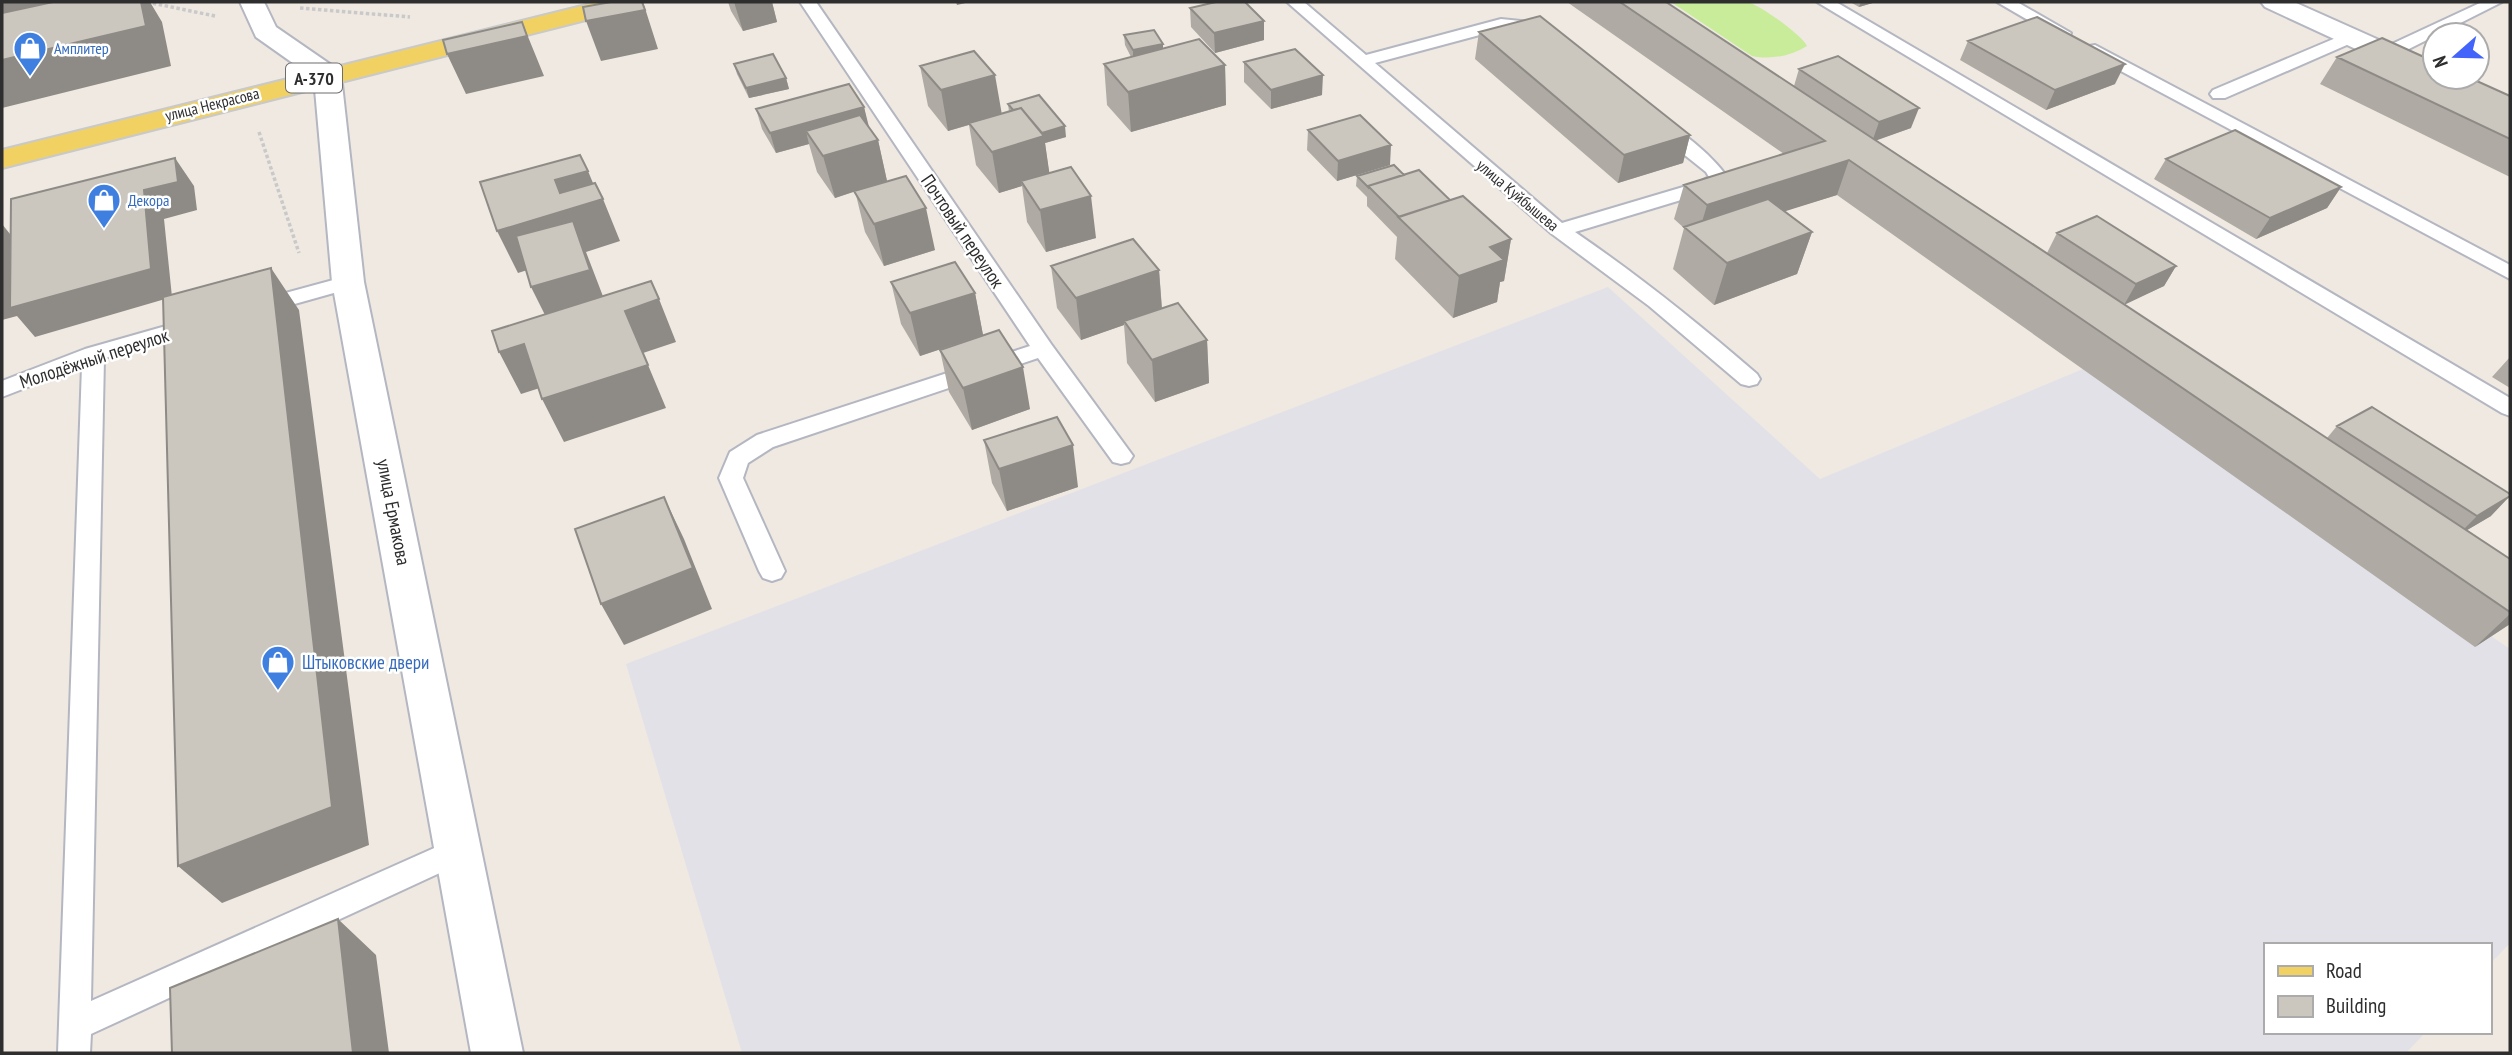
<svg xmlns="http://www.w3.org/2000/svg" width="2512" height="1055" font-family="'PT Sans Narrow',sans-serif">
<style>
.industrial{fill:#e3e1e8}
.pitch{fill:#c9ec9a}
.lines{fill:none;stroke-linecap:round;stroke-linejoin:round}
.lane-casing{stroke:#b4b7c1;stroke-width:4}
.street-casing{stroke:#b4b7c1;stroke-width:4}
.primary-casing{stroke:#c9c9c9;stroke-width:4}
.path{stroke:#c9c9c9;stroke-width:3.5;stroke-dasharray:3.5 2.5;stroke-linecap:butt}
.lane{fill:#fff;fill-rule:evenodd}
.street{fill:#fff;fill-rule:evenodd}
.primary{fill:#f2d163;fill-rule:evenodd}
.wall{fill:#afaba4}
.shaded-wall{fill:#8e8b86}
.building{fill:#cbc7bf;stroke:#8e8b86;stroke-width:2}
.labels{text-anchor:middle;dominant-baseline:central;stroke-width:5;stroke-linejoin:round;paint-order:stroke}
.far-shop-label{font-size:16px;fill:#366cbe;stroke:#fff;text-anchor:start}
.far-street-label{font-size:16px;fill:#2e2e2e;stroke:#fff}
.shield{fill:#fff;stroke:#6d6d6d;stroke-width:2}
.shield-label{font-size:18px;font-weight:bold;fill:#2e2e2e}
.street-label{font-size:19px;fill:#2e2e2e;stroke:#fff}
.shop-label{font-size:19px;fill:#366cbe;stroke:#fff;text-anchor:start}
</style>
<rect width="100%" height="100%" fill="#efe9e1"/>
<path class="industrial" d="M1608 287 1820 479 2095 364 2510 649V943L2489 965V945H2265V1032H2426L2406 1053H742L626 664Z"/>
<path class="pitch" d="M1671 2C1691 2 1729 0 1747 2 1759 4 1803 36 1807 46 1791 56 1771 60 1752 56Z"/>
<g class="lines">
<defs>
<path id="lane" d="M800 2H816L1051 344 1133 456 1129 462 1121 464 1113 462 1038 358 773 447 748 463 743 478 785 571 781 578 772 581 763 578 759 571 719 478 730 452 757 435 1030 346Z
M1287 2H1304L1366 55 1501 19 1530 22 1552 37 1550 41 1544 42 1519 29H1502L1375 63 1562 223 1700 182 1709 177 1706 172 1656 132 1653 128 1656 124C1674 120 1720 163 1728 179L1714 190 1575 232C1638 275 1698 323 1757 374L1760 379 1757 384 1749 386 1741 384 1649 306 1552 234Z
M1817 2H1836L2510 398V416L2502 413Z
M1997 2H2017L2071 33 2069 37H2057Z
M2482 2H2502L2393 57 2387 58 2379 53 2381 49Z
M2350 32 2358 37 2356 41 2225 98H2213L2210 94 2213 90Z
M2095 45 2510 265V279L2089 54 2087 50 2089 46Z
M348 276 355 277 358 282 355 287 259 314 252 312 249 307 252 302Z
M194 318 202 320 205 325 202 330 104 358 91 1001 450 841 460 837 470 841 475 850 470 859 91 1034 90 1053H58L82 366 2 397V381L85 349Z"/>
<path id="street" d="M240 2H264L276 27 337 69 341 75 364 282 523 1053H471L332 282 314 78 256 37Z
M2261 2H2294L2435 65V77H2447L2445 81 2435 83 2425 81 2265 7Z"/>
<path id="primary" d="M598 2H641L637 7 2 168V150Z"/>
</defs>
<use href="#lane" class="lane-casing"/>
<use href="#street" class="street-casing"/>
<use href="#primary" class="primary-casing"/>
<path class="path" d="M147 2 215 16
M300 8 410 17
M259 132 299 253"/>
<use href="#lane" class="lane"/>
<use href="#street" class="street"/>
<use href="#primary" class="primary"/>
</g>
<path class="wall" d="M728 2H772L777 22 743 31 731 11Z
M1567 2H1666L1794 86 1799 69 1911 128 1876 140 2047 253 2057 233 2176 266 2164 286 2124 304 2327 438 2337 426 2491 516 2467 530 2510 559V624L2475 647 1837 195 1784 211 1812 232 1797 274 1714 305 1673 269 1684 228 1674 219 1684 185 1784 154Z
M1850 2H1876L1859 7Z
M1190 8 1264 40 1215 53 1191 27Z
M1479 32 1690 135 1683 163 1618 183 1475 59Z
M1124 35 1163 48 1225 65 1226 105 1131 132 1107 105 1104 64 1131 57 1125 45Z
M1968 41 2115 84 2046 110 1960 60Z
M2337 57 2510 96V177L2320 84Z
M1244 62 1322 95 1271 109 1244 82Z
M734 64 786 78 789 89 749 98 737 74Z
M920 66 1001 114 1009 112 1008 104 1066 137 1045 143 1049 173 1096 238 1046 252 1027 222 1022 186 999 193 976 165 969 125 948 131 928 106Z
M864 107 868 127 878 140 887 181 935 250 884 266 865 232 855 191 835 198 817 172 809 144 776 153 762 129 756 109Z
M1308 130 1390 165 1337 181 1307 150Z
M2166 159 2341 187 2327 208 2256 239 2154 179Z
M1404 175 1450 200 1511 239 1504 281 1500 282 1497 302 1453 318 1395 259 1397 237 1367 206V197L1356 186 1357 176Z
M1051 266 1159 270 1162 308 1207 340 1209 383 1155 402 1127 363 1124 325 1081 340 1057 308Z
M891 282 975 293 983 335 920 356 901 324Z
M940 350 1030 409 972 430 949 392Z
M2510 357V388L2492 377Z
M984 440 1078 487 1007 511 992 483Z"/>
<path class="shaded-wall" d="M2 2H55L2 22Z
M141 2H150L162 22 171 66 2 108V60Z
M643 2 658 49 601 61 586 21Z
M734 2H772L777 22 743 31Z
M956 2H970L957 5Z
M1861 2H1876L1859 7Z
M1264 21V40L1215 53 1214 33Z
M522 22 544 76 466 94 447 54Z
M1163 44V55L1133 60V50Z
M2125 64 2115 84 2046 110 2055 90Z
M1225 65 1226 105 1131 132 1128 92Z
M995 75 1002 115 948 131 941 90Z
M1323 75 1322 95 1271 109V90Z
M786 78 789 89 749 98 746 88Z
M864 107 869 127 814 142 806 131 809 144 776 153 770 133Z
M1919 108 1911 128 1872 142 1879 122Z
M1065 126 1066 137 1045 143 1050 177 1021 181 1022 186 999 193 992 152 1034 136Z
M1690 135 1683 163 1618 183 1624 155Z
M878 140 887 181 835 198 823 156Z
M1391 145 1390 165 1337 181 1338 161Z
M175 158 194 186 197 210 164 219 172 297 35 337 17 316 2 320V224L34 264 144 190Z
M1849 160 1837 195 1697 239 1707 205Z
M588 171 600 200 603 199 620 241 586 252 609 312 552 329 531 287 584 252 518 273 497 231 555 180Z
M2341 187 2327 208 2256 239 2270 218Z
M1091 196 1096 238 1046 252 1040 210Z
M926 208 935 250 884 266 874 224Z
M1812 232 1797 274 1714 305 1727 263Z
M1511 239 1504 281 1500 282 1497 302 1453 318 1459 276 1490 247Z
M2176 266 2164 286 2124 305 2136 284Z
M271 268 299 310 369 845 222 903 178 866Z
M1159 270 1162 312 1124 321V325L1081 340 1076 298Z
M975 293 983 335 920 356 910 313Z
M659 299 676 342 643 353 666 408 564 442 542 399 625 311Z
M1207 340 1209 383 1155 402 1152 360Z
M524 344 546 386 521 394 499 352Z
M1023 367 1030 409 972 430 963 388Z
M1073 445 1078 487 1007 511 999 469Z
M2510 496 2491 516 2457 536 2477 516Z
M664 497 684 539 712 609 624 645 601 604Z
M2510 614V624L2475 647Z
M338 919 376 955 389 1053H353Z"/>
<path class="building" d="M53 2H141L146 26 2 60V13Z
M611 2H642L645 10 586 21 583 7Z
M1216 2H1245L1264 21 1214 33 1190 8Z
M1620 2H1666L2510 559V612L1849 160 1707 205 1684 185 1825 141Z
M1540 16 1690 135 1624 155 1479 32Z
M2037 17 2125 64 2055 90 1968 41Z
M522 22 527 36 447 54 443 40Z
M1154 30 1163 44 1133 50 1124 35Z
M2382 38 2435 62V77H2468L2510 96V139L2337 57Z
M1199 39 1225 65 1128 92 1104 64Z
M1295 49 1323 75 1271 90 1244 62Z
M974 51 995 75 941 90 920 66Z
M773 54 786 78 746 88 734 64Z
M1838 56 1919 108 1879 122 1799 69Z
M849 84 864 107 770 133 756 109Z
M1039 95 1065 126 1042 133 1021 108 1013 110 1008 104Z
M1021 108 1044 136 992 152 969 123Z
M860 115 878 140 823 156 806 131Z
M1360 115 1391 145 1338 161 1308 130Z
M2235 130 2341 187 2270 218 2166 159Z
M580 155 588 171 555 180 560 193 595 183 603 199 497 231 480 182Z
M175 158 178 182 144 190 151 269 10 308 11 199Z
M1394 165 1404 175 1368 186V187L1357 176Z
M1071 167 1091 196 1040 210 1021 181Z
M1419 170 1450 200 1399 217 1368 186Z
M906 176 926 208 874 224 854 191Z
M1463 196 1511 239 1490 247 1504 260 1459 276 1398 217Z
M1768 199 1812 232 1727 263 1684 227Z
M2097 216 2176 266 2136 284 2057 233Z
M573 221 590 270 531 287 516 236Z
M1133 239 1159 270 1076 298 1051 266Z
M955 262 975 293 910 313 891 282Z
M271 268 332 807 178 866 163 297Z
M651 281 659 299 625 311 648 365 542 399 524 344 499 352 492 331Z
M1178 303 1207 340 1152 360 1124 321Z
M999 330 1023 367 963 388 940 350Z
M2372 407 2510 494V496L2477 516 2337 426Z
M1057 417 1073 445 999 469 984 440Z
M664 497 693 568 601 604 575 529Z
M338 919 353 1053H172L170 988Z"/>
<defs>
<symbol id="shop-pin" viewBox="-11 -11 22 30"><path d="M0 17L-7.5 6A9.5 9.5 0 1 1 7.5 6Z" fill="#3f7fe0" stroke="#fff"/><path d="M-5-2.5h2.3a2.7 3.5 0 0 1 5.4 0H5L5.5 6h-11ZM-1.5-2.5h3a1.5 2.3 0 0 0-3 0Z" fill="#fff"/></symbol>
</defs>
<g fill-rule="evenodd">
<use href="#shop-pin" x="11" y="29" width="38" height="52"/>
<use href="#shop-pin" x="85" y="181" width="38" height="52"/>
<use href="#shop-pin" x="259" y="643" width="38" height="52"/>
</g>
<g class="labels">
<g class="far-shop-label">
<text x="54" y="48">Амплитер</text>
<text x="128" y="200">Декора</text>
</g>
<g class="far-street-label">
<text transform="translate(212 104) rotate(-14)">улица Некрасова</text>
<text transform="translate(1518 195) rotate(40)">улица Куйбышева</text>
</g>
<rect class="shield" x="286" y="63.5" width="56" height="29" rx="5"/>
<g class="shield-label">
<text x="314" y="78">А-370</text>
</g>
<g class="street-label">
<text transform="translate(963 231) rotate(56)">Почтовый переулок</text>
<text transform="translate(94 358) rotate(-18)">Молодёжный переулок</text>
<text transform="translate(394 512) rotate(79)">улица Ермакова</text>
</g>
<g class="shop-label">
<text x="302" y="662">Штыковские двери</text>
</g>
</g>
<rect width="2512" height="1055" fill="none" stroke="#2e2e2e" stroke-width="7"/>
<rect x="2264" y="943" width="228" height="91" fill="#ffffff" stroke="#ababab" stroke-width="2"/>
<rect x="2278" y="966" width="35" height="10" fill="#f2d163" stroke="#ababab" stroke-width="2"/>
<text x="2326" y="978" font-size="21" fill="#2e2e2e">Road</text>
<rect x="2278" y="996" width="35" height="21" fill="#cbc7bf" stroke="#ababab" stroke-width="2"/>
<text x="2326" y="1013" font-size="21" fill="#2e2e2e">Building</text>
<g transform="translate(2456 56) rotate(250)"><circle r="33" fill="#ffffff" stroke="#ababab" stroke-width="2"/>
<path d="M0-5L12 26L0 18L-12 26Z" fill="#4264fb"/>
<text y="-10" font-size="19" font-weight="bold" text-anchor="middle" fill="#2e2e2e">N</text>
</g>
</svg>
